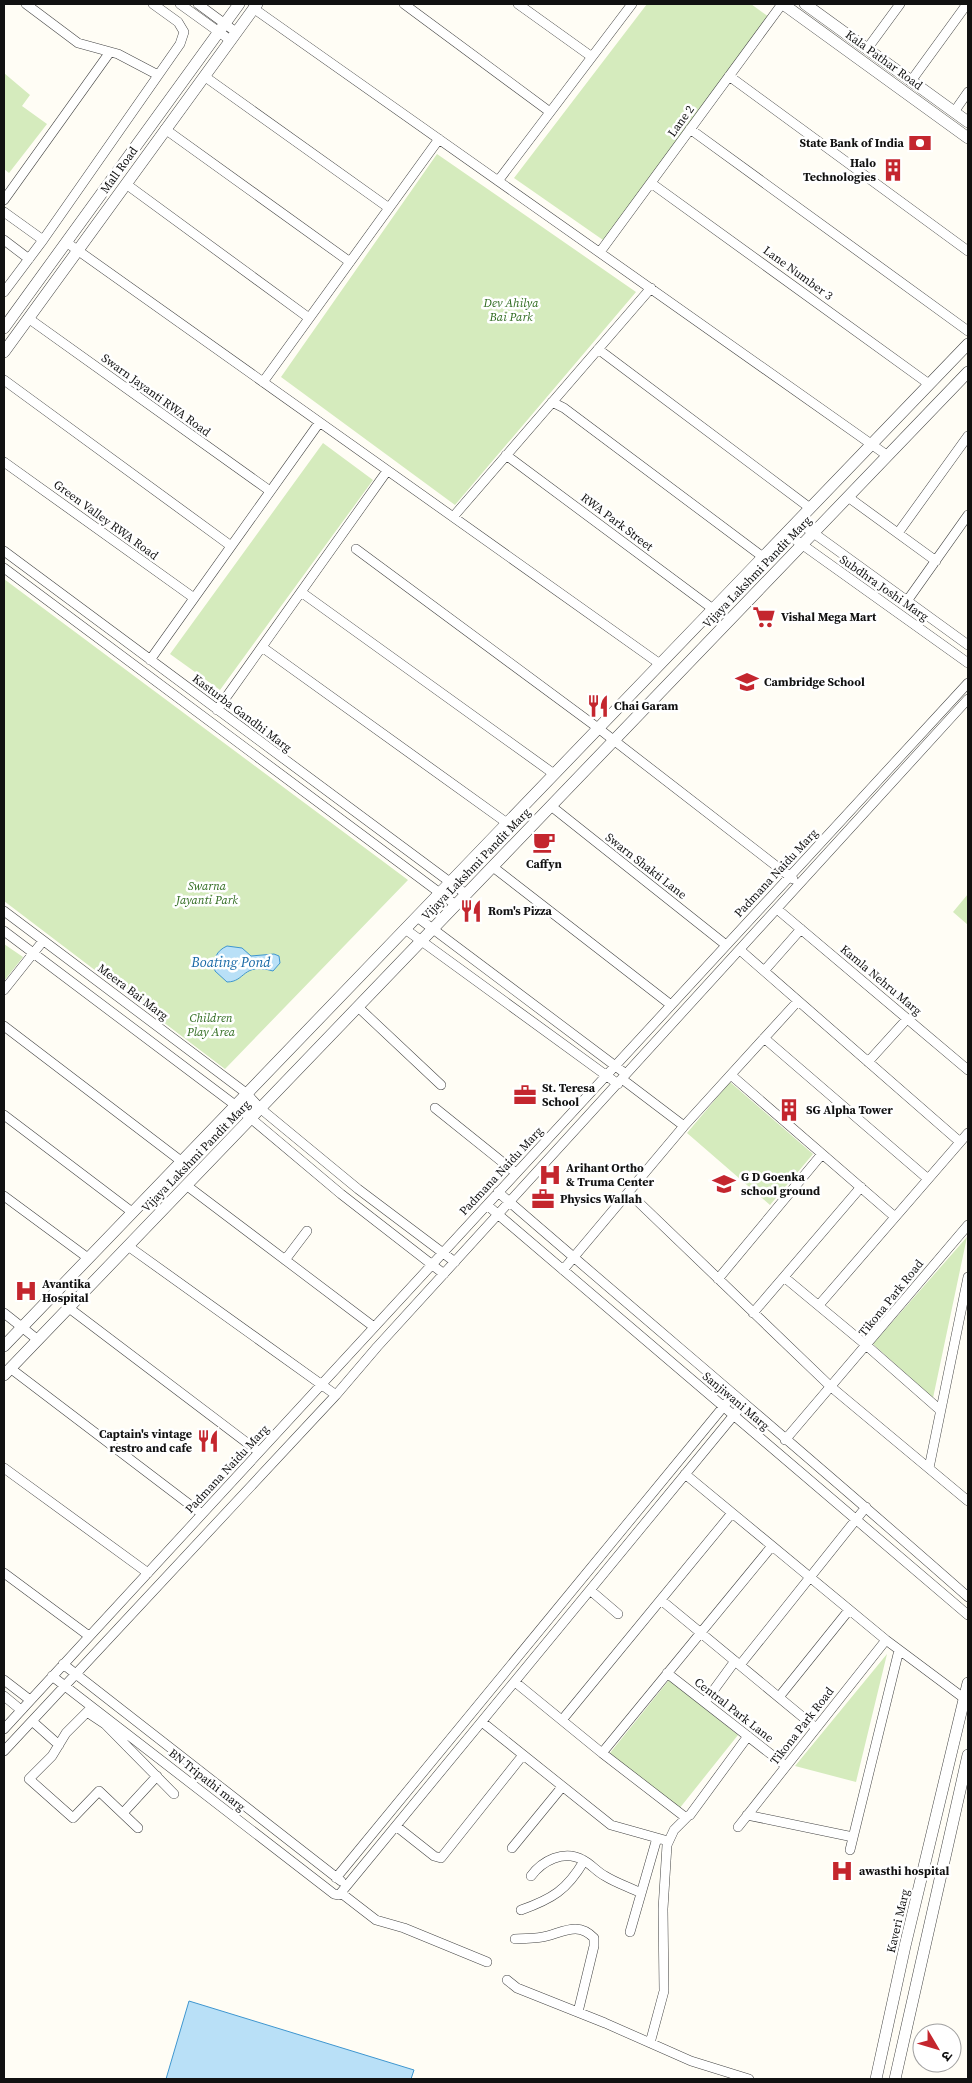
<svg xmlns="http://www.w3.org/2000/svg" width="972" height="2083" font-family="'Source Serif 4','Noto Sans Devanagari',serif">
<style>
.green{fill:#d5ebbd}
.water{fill:#b9e0f7;stroke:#3f96cf}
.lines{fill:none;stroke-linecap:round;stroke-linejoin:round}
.minor-casing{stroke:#444;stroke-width:10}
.tertiary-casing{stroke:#444;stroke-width:12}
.minor{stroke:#fff;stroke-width:9}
.tertiary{stroke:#fff;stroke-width:11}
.labels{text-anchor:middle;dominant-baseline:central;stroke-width:5;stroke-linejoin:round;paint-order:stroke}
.street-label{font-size:12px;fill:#111;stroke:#fff}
.poi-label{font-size:12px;font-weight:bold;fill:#111;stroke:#fff;text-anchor:start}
.park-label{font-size:12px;font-style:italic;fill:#2f6b1f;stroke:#fff}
.water-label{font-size:14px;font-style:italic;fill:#1768a6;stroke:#fff}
</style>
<rect width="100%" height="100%" fill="#fffdf5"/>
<path class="green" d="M647 4H751L769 17 603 240 514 178Z
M4 73 30 95 22 106 47 124 9 173 4 169Z
M437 154 636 292 455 505 281 377Z
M323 443 373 480 220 690 170 654Z
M4 579 408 880 225 1069 4 901Z
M968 894V925L953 912Z
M4 944 23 957 4 981Z
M730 1082 813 1154 770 1205 687 1133Z
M967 1237 933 1398 873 1344Z
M887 1654 856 1782 795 1766Z
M669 1680 738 1735 679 1809 610 1753Z"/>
<path class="water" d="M227 946 242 948 251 956 274 954 279 956 280 963 273 971C242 962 246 982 227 982L215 971C213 959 216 951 227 946Z
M189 2001 414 2070 411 2079H166Z"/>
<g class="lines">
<defs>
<path id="minor" d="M26 4 78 43 118 54 158 75
M180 4 230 40
M198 4 236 32
M404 4 550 112
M518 4 592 57
M253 8 888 456
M867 49 900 4
M204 76 389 208
M729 76 968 251
M911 81 967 4
M954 112 968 92
M165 129 350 262
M690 129 968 331
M498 181 632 4
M651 183 929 384
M126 184 309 318
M4 200 110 52
M4 212 43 240
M4 240 29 259
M66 242 660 664
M600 252 782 4
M4 292 43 240 180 44 184 32 178 22 153 4
M28 318 270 491
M598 349 810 508
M4 380 231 546
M263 382 439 139
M552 402 564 408 763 557
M506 455 713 609
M4 462 194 598
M848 497 936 561
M453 517 651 288
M797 521 968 645
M786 533 968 663
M898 533 968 436
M356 549 598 728 793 879
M4 551 466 894
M4 568 456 905
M301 592 554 774
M907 601 968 515
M262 647 507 823
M150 660 319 423
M217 710 387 471
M551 806 726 945
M493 867 671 1005
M777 909 968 1070
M4 911 246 1093 261 1109 358 1189 455 1262
M417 917 626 1074
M405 929 618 1084
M4 931 235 1105 341 1194 444 1274
M740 950 960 1142
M764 971 801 929
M4 990 43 941
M358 1007 441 1085
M4 1026 181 1161
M764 1038 928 1179
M868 1062 907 1019
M731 1075 895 1217
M622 1079 684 1126
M435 1108 516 1173
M4 1115 132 1212
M186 1185 374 1327
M498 1192C655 1328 813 1460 968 1597
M629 1193 830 1386 968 1501
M4 1196 88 1258
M487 1205 968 1615
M128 1246 336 1395
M285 1260 307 1231
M563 1270 684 1126 798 1001
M784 1277 866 1345 940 1410
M718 1279 822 1154
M819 1305 968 1133
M69 1308 259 1452
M4 1313 38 1340
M753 1313 861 1187
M10 1368 202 1514
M785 1440 968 1225
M4 1468 148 1573
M929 1468 968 1277
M685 1474 886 1640 965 1699
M4 1573 89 1636
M590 1590 618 1614
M661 1600 816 1728
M63 1664 341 1881
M740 1665 866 1507
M667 1673 786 1766
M52 1676 334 1894 339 1895 743 1404
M4 1680 30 1700
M515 1682 602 1753 685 1817 690 1815 748 1736
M4 1696 21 1710
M779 1697 849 1610
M705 1702 735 1661
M562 1720 732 1513
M32 1721 59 1745
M482 1722 611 1825 668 1841
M4 1729 968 683
M4 1751 336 1395 377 1347 968 699
M602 1753 772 1546
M123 1813 157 1776
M747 1815 853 1837
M396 1826 434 1856 441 1858 523 1755
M738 1827 886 1640
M138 1828 99 1791 73 1818 29 1779 52 1756 66 1733 87 1712 105 1724 174 1794
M512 1848 562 1787
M850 1850 899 1650
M531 1876C542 1861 564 1849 583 1860 591 1864 597 1872 605 1876 616 1883 629 1887 641 1893
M336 1878 733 1395
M341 1893 376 1920 404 1928 487 1962
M521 1910C552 1899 567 1890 584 1861
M630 1932 657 1838
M515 1939C526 1938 537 1939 547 1936 565 1931 579 1922 594 1938V1946L578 2012
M507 1980 517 1988 605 2023 691 2061 749 2079
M650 2043 664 1991 663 1909 667 1845 674 1830 687 1817"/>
<path id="tertiary" d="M783 4 968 138
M805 4 968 122
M4 328 239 4
M4 352 257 4
M4 1346 968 344
M4 1375 968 372
M876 2079 905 1946 968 1683
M895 2079 968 1755"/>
</defs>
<use href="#minor" class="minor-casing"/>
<use href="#tertiary" class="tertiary-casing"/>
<use href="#minor" class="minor"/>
<use href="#tertiary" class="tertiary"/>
</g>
<defs>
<symbol id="bank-bare" viewBox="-9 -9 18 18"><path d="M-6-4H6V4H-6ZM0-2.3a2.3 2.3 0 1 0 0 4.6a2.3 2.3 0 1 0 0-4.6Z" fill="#c4262e" stroke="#fff" stroke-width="2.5" paint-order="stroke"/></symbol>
<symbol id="building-bare" viewBox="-9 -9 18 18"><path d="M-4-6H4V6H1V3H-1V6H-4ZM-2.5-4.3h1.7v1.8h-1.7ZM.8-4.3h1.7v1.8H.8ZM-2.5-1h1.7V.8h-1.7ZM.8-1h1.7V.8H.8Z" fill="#c4262e" stroke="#fff" stroke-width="2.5" paint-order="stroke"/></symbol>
<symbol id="supermarket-bare" viewBox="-9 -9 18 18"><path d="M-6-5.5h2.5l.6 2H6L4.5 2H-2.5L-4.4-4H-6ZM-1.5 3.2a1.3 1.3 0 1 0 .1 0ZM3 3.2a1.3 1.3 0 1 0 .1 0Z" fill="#c4262e" stroke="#fff" stroke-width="2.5" paint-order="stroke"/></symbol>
<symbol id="school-bare" viewBox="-9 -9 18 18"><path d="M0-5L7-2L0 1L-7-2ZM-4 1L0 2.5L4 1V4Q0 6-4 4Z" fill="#c4262e" stroke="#fff" stroke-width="2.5" paint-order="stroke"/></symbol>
<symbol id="restaurant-bare" viewBox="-9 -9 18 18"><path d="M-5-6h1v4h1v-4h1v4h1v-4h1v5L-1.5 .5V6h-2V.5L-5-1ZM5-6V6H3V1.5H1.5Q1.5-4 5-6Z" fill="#c4262e" stroke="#fff" stroke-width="2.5" paint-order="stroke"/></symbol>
<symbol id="cafe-bare" viewBox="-9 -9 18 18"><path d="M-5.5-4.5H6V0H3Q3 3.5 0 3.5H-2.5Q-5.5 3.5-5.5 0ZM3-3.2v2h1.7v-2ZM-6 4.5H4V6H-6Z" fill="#c4262e" stroke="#fff" stroke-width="2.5" paint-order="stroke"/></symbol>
<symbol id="office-bare" viewBox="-9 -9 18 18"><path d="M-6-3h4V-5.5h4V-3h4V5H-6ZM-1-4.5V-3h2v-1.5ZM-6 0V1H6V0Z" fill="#c4262e" stroke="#fff" stroke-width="2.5" paint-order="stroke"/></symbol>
<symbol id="hospital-bare" viewBox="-9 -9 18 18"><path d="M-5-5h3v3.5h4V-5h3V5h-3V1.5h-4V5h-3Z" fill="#c4262e" stroke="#fff" stroke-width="2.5" paint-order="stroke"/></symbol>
</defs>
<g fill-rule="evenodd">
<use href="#bank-bare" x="904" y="127" width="32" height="32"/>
<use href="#building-bare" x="877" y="154" width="32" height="32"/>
<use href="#supermarket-bare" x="748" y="601" width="32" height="32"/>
<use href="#school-bare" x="731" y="666" width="32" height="32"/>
<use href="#restaurant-bare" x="582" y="690" width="32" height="32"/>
<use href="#cafe-bare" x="528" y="826" width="32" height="32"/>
<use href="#restaurant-bare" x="455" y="895" width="32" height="32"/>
<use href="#office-bare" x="509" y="1079" width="32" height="32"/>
<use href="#building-bare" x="773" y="1094" width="32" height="32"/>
<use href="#hospital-bare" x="534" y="1159" width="32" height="32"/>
<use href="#school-bare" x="708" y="1168" width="32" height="32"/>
<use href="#office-bare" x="527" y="1183" width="32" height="32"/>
<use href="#hospital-bare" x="10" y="1275" width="32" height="32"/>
<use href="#restaurant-bare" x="192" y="1425" width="32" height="32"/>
<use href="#hospital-bare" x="826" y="1855" width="32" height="32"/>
</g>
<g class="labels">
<g class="street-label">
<text transform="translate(884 60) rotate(36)">Kala Pathar Road</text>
<text transform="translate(681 121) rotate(-54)">Lane 2</text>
<text transform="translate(119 170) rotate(-54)">Mall Road</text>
<text transform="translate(798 273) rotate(36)">Lane Number 3</text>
<text transform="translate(156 395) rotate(36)">Swarn Jayanti RWA Road</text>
<text transform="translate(106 520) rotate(36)">Green Valley RWA Road</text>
<text transform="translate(617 522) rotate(37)">RWA Park Street</text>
<text transform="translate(757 572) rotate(-46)">Vijaya Lakshmi Pandit Marg</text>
<text transform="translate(884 588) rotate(35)">Subdhra Joshi Marg</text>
<text transform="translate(242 713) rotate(37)">Kasturba Gandhi Marg</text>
<text transform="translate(476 864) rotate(-46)">Vijaya Lakshmi Pandit Marg</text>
<text transform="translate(646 866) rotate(38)">Swarn Shakti Lane</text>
<text transform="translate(776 873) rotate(-47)">Padmana Naidu Marg</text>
<text transform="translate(881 980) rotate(40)">Kamla Nehru Marg</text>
<text transform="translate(133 992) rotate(37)">Meera Bai Marg</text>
<text transform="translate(196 1156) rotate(-46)">Vijaya Lakshmi Pandit Marg</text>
<text transform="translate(501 1171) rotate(-47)">Padmana Naidu Marg</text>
<text transform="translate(891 1298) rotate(-51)">Tikona Park Road</text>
<text transform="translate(736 1401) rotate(40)">Sanjiwani Marg</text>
<text transform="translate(227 1469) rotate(-47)">Padmana Naidu Marg</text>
<text transform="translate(734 1710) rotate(38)">Central Park Lane</text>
<text transform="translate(802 1726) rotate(-52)">Tikona Park Road</text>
<text transform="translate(207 1780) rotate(38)">BN Tripathi marg</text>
<text transform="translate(898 1921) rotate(-77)">Kaveri Marg</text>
</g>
<g class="poi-label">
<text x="904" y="143" text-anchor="end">State Bank of India</text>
<text x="876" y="163" text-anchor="end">Halo<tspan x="876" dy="14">Technologies</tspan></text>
<text x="781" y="617">Vishal Mega Mart</text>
<text x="764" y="682">Cambridge School</text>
<text x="614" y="706">Chai Garam</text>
<text x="544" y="864" text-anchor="middle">Caffyn</text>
<text x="488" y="911">Rom's Pizza</text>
<text x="542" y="1088">St. Teresa<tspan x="542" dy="14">School</tspan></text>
<text x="806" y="1110">SG Alpha Tower</text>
<text x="566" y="1168">Arihant Ortho<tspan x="566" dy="14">&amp; Truma Center</tspan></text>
<text x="741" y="1177">G D Goenka<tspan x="741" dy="14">school ground</tspan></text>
<text x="560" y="1199">Physics Wallah</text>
<text x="42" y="1284">Avantika<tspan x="42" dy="14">Hospital</tspan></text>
<text x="192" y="1434" text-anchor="end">Captain's vintage<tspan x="192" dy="14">restro and cafe</tspan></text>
<text x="859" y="1871">awasthi hospital</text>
</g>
<g class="park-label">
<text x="511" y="303">Dev Ahilya<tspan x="511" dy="14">Bai Park</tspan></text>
<text x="207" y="886">Swarna<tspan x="207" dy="14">Jayanti Park</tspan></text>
<text x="211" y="1018">Children<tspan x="211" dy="14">Play Area</tspan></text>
</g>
<g class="water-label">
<text x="231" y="962">Boating Pond</text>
</g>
</g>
<rect width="972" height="2083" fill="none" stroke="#111111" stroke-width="10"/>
<g transform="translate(937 2048) rotate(128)"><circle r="24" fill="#ffffff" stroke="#a0a0a0"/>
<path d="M0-4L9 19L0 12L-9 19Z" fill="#c4262e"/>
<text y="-8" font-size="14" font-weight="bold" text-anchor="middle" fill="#111111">उ</text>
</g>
</svg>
